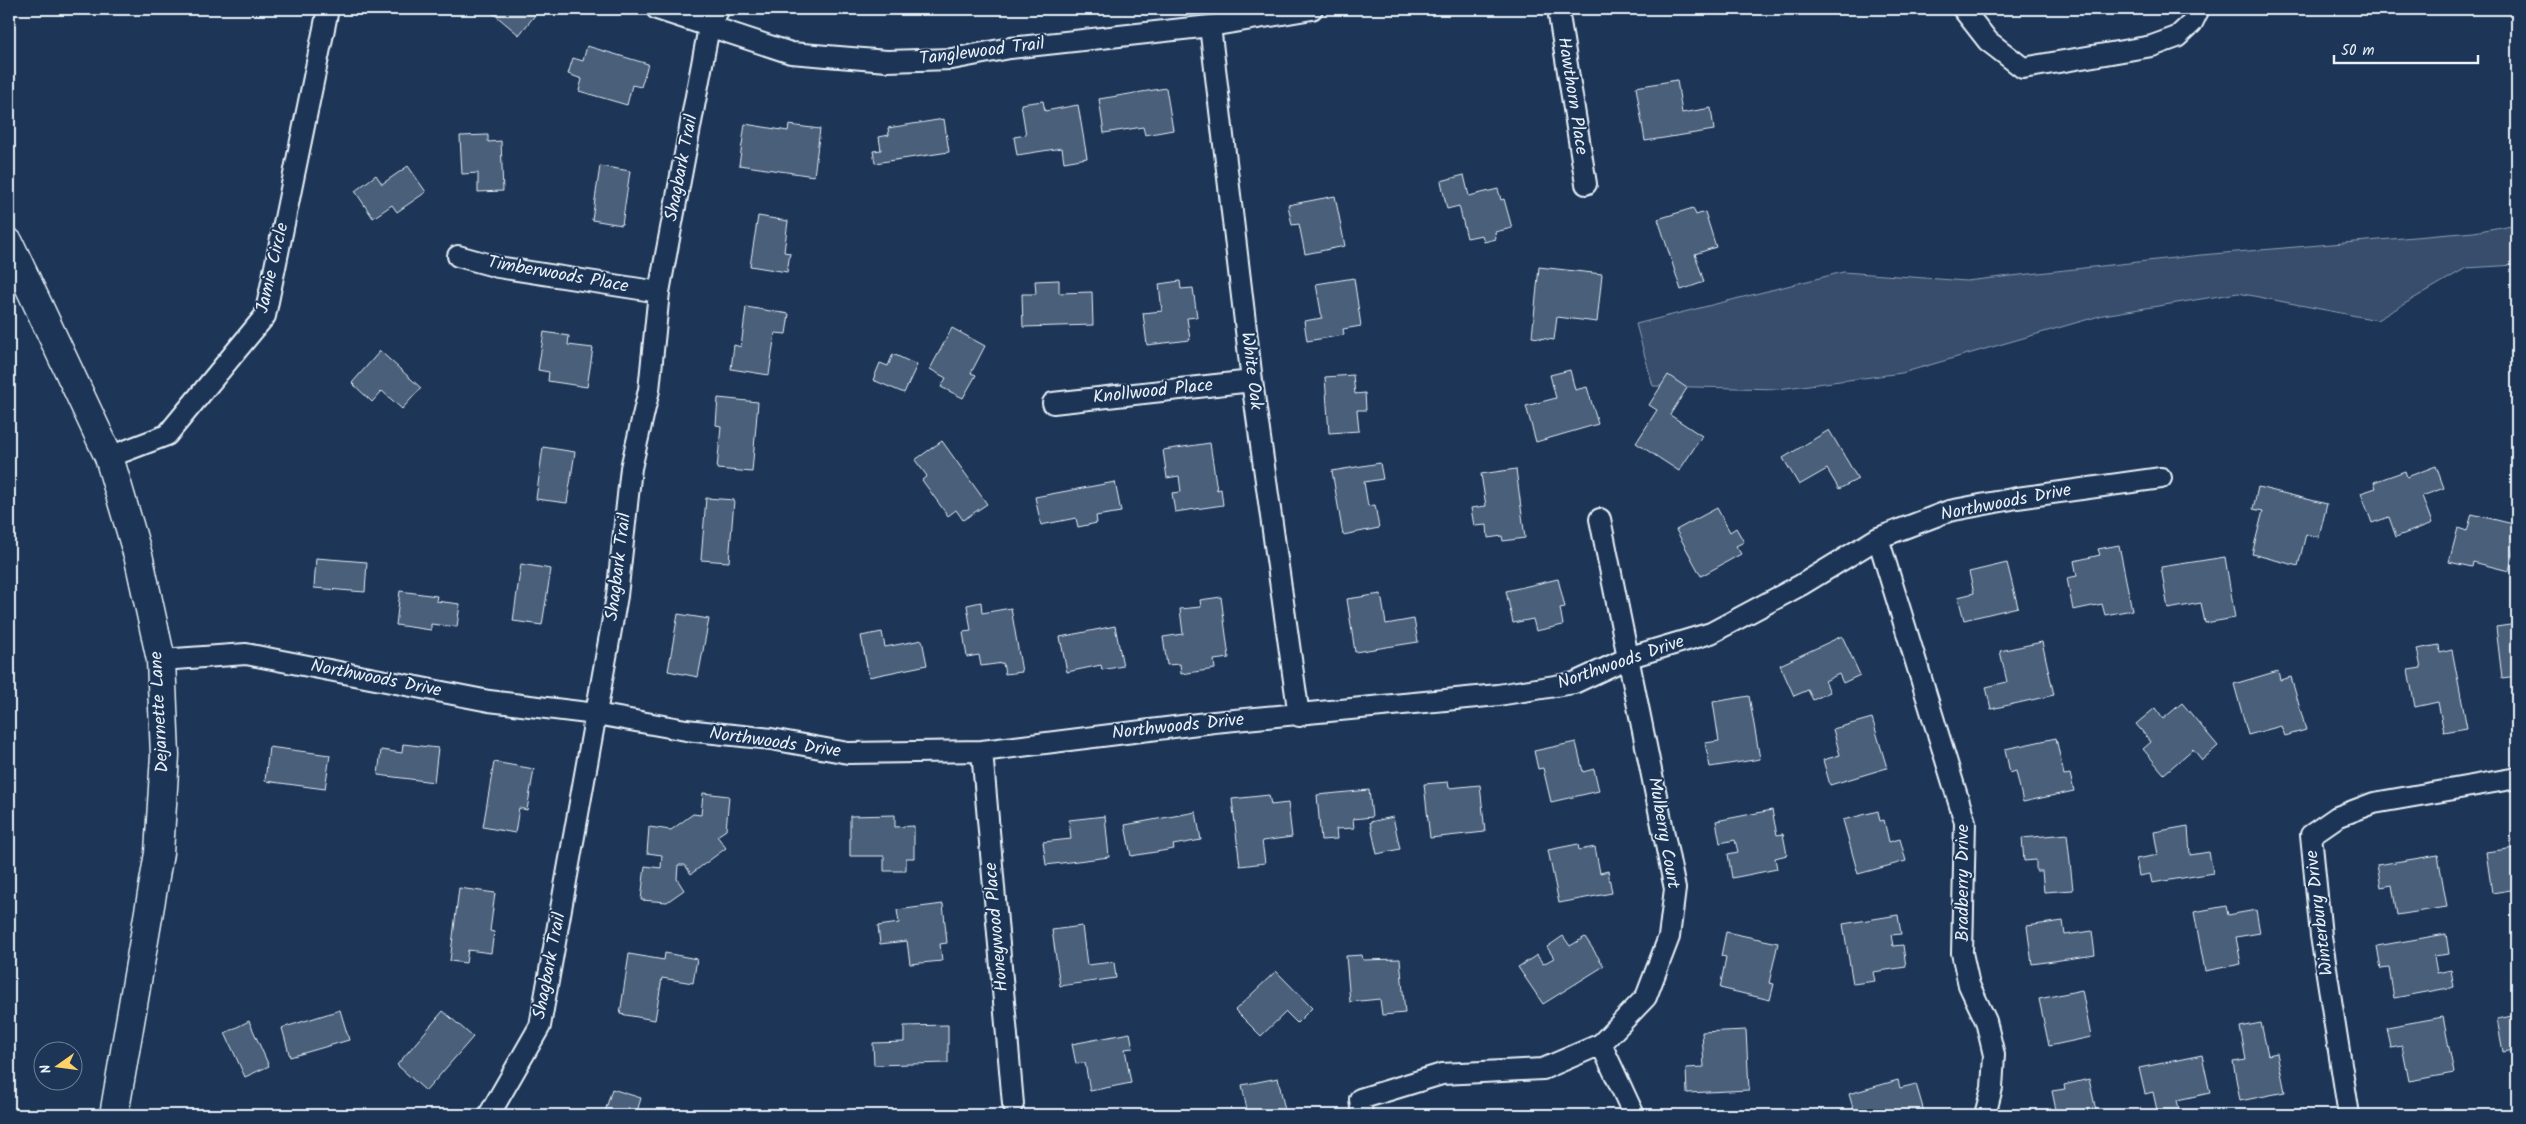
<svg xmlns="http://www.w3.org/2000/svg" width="2526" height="1124" font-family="Kalam,sans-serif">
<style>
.green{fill:#374d6c;stroke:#909fb2}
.building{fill:#495e7a;stroke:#e8f1f8}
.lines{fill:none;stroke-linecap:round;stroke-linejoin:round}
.street-casing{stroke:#e8f1f8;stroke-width:24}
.secondary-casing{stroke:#e8f1f8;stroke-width:31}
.street{stroke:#1d3557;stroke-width:20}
.secondary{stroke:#1d3557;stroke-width:28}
.labels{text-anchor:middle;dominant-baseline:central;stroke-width:4;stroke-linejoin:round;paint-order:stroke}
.street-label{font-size:18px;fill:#e8f1f8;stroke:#1d3557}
</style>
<rect width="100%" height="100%" fill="#1d3557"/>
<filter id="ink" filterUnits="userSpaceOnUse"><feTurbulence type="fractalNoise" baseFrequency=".02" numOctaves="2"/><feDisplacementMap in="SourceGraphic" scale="10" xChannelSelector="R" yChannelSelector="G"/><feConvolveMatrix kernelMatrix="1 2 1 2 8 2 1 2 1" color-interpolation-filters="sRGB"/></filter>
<g filter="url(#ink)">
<path class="green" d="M2517 224V265L2466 268 2377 320 2238 293 2103 315 1902 373 1778 389 1653 386 1636 324 1843 272 1966 281 2201 255 2474 232Z"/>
<path class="building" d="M488 9H540L519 35Z
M587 46 648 64 641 87 632 85 627 105 579 91 582 79 568 74 573 58 583 61Z
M1677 80 1682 113 1711 108 1714 130 1645 141 1636 87Z
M1166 88 1173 130 1145 135 1143 127 1104 133 1099 99Z
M1043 101 1045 111 1078 105 1087 158 1064 162 1062 148 1017 155 1014 137 1026 135 1021 104Z
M944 119 949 152 875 163 873 151 881 150 879 137 889 135 888 128Z
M745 124 788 131 789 125 820 129 814 176 739 165Z
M488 135V142L501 141 503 191 478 192V173L462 174 460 136Z
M408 166 426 192 397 212 392 205 373 218 355 191 376 175 382 184Z
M600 166 630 171 622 225 592 220Z
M1464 175 1469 196 1498 189 1501 200 1504 199 1512 228 1495 232 1496 239 1484 242 1482 235 1467 238 1459 206 1447 209 1441 181Z
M1335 196 1345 246 1305 254 1299 224 1292 225 1288 205Z
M1693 208 1696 215 1705 212 1716 247 1695 254 1704 282 1681 290 1658 219Z
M758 216 788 221 784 252 790 253 787 272 750 266Z
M1539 267 1602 274 1597 322 1557 317 1554 340 1532 337Z
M1354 278 1361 326 1343 329 1344 335 1307 341 1304 321 1322 318 1316 284Z
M1059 280V293L1092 292 1093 325 1023 327 1022 294H1036L1035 281Z
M1180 281 1181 289 1193 288 1197 317 1187 318 1190 340 1147 345 1143 313 1162 311 1159 284Z
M746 307 789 314 786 334 775 333 769 375 731 369 734 345 741 347Z
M952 328 985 346 971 373 976 375 963 398 941 387 946 378 930 369Z
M544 332 569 336 568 345 593 348 587 387 548 381 549 372 538 370Z
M380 351 421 388 402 409 382 391 372 402 352 383Z
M893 354 917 365 904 393 873 380 880 363 888 366Z
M1570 370 1575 390 1587 387 1598 424 1536 442 1526 406 1556 398 1550 375Z
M1353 375 1355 394 1365 393 1366 410H1357L1359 431 1329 433 1325 377Z
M1668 375 1687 388 1670 415 1702 436 1679 471 1636 443 1657 410 1649 405Z
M718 398 758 402 752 472 717 469 721 426 716 425Z
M1829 430 1858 479 1839 489 1827 469 1799 485 1783 458Z
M942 441 987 504 963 520 956 510 948 516 922 480 927 476 915 460Z
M1210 443 1217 490 1221 489 1223 505 1175 512 1172 493 1181 492 1179 476 1167 478 1163 450Z
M543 447 575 452 567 503 536 499Z
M1380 463 1383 479 1364 482 1368 506 1375 505 1379 528 1343 535 1332 471Z
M2436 466 2444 488 2422 496 2432 523 2396 537 2389 517 2372 523 2361 493 2376 488 2374 482 2405 471 2407 477Z
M1516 469 1525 538 1503 541 1502 536 1488 538 1487 525 1474 526 1471 508 1486 506 1481 474Z
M1115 482 1121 512 1096 516 1097 523 1078 527 1076 518 1041 525 1035 497Z
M2258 487 2327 504 2319 537 2306 534 2298 566 2252 554 2263 511 2253 509Z
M706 498 734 500 729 562 701 560Z
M1717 508 1730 532 1736 528 1744 542 1736 546 1741 554 1701 576 1676 530Z
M2472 514 2517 525V540L2509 571 2473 562 2472 567 2449 562 2458 528 2467 531Z
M2119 545 2132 610 2105 615 2102 604 2073 610 2067 578 2077 576 2074 561 2100 555 2098 549Z
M2225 557 2235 618 2205 623 2201 603 2168 609 2161 567Z
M316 558 367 562 365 592 314 588Z
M2007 563 2018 607 1964 620 1958 597 1974 593 1969 572Z
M521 564 551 569 542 625 513 621Z
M1558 579 1565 607 1560 608 1563 625 1536 631 1533 619 1513 623 1506 591Z
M400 591 437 596 436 601 460 604 457 627 431 624V630L396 625Z
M1381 594 1386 624 1414 619 1418 642 1355 652 1347 599Z
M1221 597 1229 658 1214 660 1215 669 1181 674 1180 664 1167 665 1163 637 1183 634 1180 609 1201 607 1200 600Z
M981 602 982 613 1011 608 1022 672 1005 674 1003 663 981 666 979 655 967 657 963 632 971 631 967 605Z
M678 614 709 619 698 677 668 671Z
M2517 624V676L2502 678 2496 627Z
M1115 626 1123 666 1102 670 1101 665 1067 672 1060 637Z
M882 632 885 647 922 640 927 665 869 677 861 636Z
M1842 636 1860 675 1843 683 1839 674 1825 681 1830 692 1813 700 1808 690 1794 696 1780 665Z
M2042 642 2054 695 1991 709 1986 687 2007 682 2000 651Z
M2439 645 2440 653 2452 650 2467 728 2444 732 2438 702 2415 707 2408 670 2421 668 2417 649Z
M2278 671 2280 680 2291 677 2306 730 2285 736 2281 726 2248 735 2234 684Z
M1749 696 1760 759 1710 767 1705 743 1719 741 1713 702Z
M2182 703 2218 746 2202 760 2193 749 2164 774 2143 749 2151 742 2136 724 2155 708 2163 719Z
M1872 718 1887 768 1830 785 1823 760 1840 755 1833 729Z
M2056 738 2064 775 2070 774 2074 791 2023 802 2016 771 2010 773 2005 749Z
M1576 742 1583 772 1594 769 1599 791 1551 802 1543 768 1538 769 1534 751Z
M403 744 438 748 434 782 378 775 381 750 402 753Z
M269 747 330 755 325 789 265 781Z
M494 762 534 769 527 810 519 808 515 833 483 827Z
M1448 782 1449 788 1480 785 1485 832 1430 838 1424 784Z
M1369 790 1372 817 1353 819 1354 828 1336 829 1337 839 1321 840 1317 795Z
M703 793 729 796 726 830 717 836 726 848 691 874 685 865H678L677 879 684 890 667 902 641 900 645 866 661 868 662 855 647 853 649 827 671 830 693 814 701 815Z
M1269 795 1271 805 1288 803 1292 837 1262 841 1265 863 1240 866 1232 799Z
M1772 810 1777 835 1783 834 1787 855 1775 858 1777 869 1732 878 1728 854 1738 852 1735 840 1720 843 1716 821Z
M1878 811 1880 821 1884 820 1889 842 1900 839 1906 861 1858 874 1843 820Z
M1196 812 1201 840 1173 845 1174 849 1131 856 1125 825Z
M895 815V827L914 826V858H906V871H884V856H850V816Z
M1105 816 1109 857 1046 865 1043 842 1071 839 1069 820Z
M1393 817 1400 849 1377 854 1370 822Z
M2188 826 2190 855 2209 852 2213 873 2152 883 2150 874 2139 876 2136 859 2158 855 2154 832Z
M2067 834 2073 890 2044 892 2042 871H2036V860L2024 861 2022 838Z
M2517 838V889L2492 893 2486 852 2515 848 2513 839Z
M1578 844 1579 850 1595 847 1600 873 1608 871 1612 893 1559 903 1548 850Z
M2438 855 2447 907 2397 915 2392 885 2381 887 2377 865Z
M459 888 495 893 490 931 494 932 491 953 468 950 466 963 450 961Z
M943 904 947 943 940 944 942 961 910 964 907 941 880 944 878 926 899 923 897 910Z
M2226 906 2228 915 2256 910 2260 933 2236 937 2241 964 2205 971 2194 912Z
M1898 915 1901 934 1891 935 1893 946 1903 945 1906 967 1873 972 1875 981 1853 984 1843 924Z
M2063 921 2065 935 2092 931 2095 955 2032 964 2027 926Z
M1082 926 1087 965 1114 962 1116 978 1060 986 1052 930Z
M1726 932 1778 943 1769 983 1774 984 1770 1000 1720 988 1726 957 1721 956Z
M2446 934 2449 954 2434 956 2437 973 2451 970 2454 987 2394 998 2389 968 2381 969 2377 946Z
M1563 936 1570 946 1585 937 1604 966 1543 1004 1518 967 1537 955 1543 964 1554 958 1547 947Z
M665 953 697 959 693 983 662 978 655 1020 620 1014 629 954 664 960Z
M1362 955 1363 960 1400 959 1405 1013 1382 1015 1380 999 1350 1002 1346 956Z
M1276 971 1312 1008 1297 1023 1286 1012 1261 1036 1235 1010Z
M2082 990 2091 1037 2049 1046 2039 999Z
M340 1010 349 1040 290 1057 282 1028Z
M443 1011 473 1037 426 1091 397 1065Z
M2517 1015V1067L2514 1050 2503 1052 2497 1019Z
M2443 1017 2454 1073 2409 1081 2402 1046 2391 1048 2387 1027Z
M249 1021 269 1066 245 1077 225 1033Z
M2261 1023 2268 1055 2277 1053 2285 1092 2240 1101 2233 1062 2246 1060 2240 1027Z
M948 1025V1063L874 1065 873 1043 904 1042V1026Z
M1746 1030 1749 1090 1687 1093 1686 1068 1704 1067 1702 1032Z
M1130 1033 1133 1048 1125 1049 1131 1083 1090 1091 1085 1063 1076 1064 1072 1044Z
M2202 1055 2210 1093 2177 1100 2180 1113 2158 1115 2153 1092 2145 1094 2139 1068Z
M1278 1078 1286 1115H1248L1242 1085Z
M2089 1079 2097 1115H2057L2052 1091 2065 1089 2064 1085Z
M1898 1080 1900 1088 1916 1084 1925 1115H1855L1849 1094Z
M612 1089 641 1098 636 1115H604Z"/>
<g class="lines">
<defs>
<path id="street" d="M657 9 791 53 887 61 952 59 1010 48 1210 26 1312 9
M1558 9 1586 184
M1963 9 1988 41 2023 68 2152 46 2177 37 2192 23 2199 9
M1210 26 1252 381 1299 716
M458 256 498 267 659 292
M1053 403 1252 381
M109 457 167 435 265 316 328 9
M1878 538 1965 822 1962 953 1969 985 1986 1021 1994 1055 1992 1088 1985 1115
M161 660 246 654 489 701 596 714 686 730 771 739 848 753 982 751 1214 722 1498 695 1574 683 1630 657 1711 633 1801 585 1878 538 1949 511 2017 498 2161 478
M982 751 1013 1104
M1601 1044 1634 1115
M489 1115 540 1026 617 596 631 468 649 390 659 292 709 27 719 9
M1362 1115 1360 1099 1442 1074 1543 1069 1601 1044 1646 997 1669 937 1675 889 1600 519
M2349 1115 2321 936 2311 835 2337 817 2374 803 2517 778"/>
<path id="secondary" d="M9 243 109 457 139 559 161 660 165 755 159 853 114 1115"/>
</defs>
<use href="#street" class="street-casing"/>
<use href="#secondary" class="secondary-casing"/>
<use href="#street" class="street"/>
<use href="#secondary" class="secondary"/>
</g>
</g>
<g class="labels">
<g class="street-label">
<text transform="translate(982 52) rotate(-7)">Tanglewood Trail</text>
<text transform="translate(1572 96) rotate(81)">Hawthorn Place</text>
<text transform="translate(682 168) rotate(-79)">Shagbark Trail</text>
<text transform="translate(273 268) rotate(-77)">Jamie Circle</text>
<text transform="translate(558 275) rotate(10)">Timberwoods Place</text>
<text transform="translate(1251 371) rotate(83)">White Oak</text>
<text transform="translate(1153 392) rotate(-6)">Knollwood Place</text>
<text transform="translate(2006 503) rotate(-11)">Northwoods Drive</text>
<text transform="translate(619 567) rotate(-83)">Shagbark Trail</text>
<text transform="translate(1621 663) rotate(-19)">Northwoods Drive</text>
<text transform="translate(376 679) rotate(11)">Northwoods Drive</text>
<text transform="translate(160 712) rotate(-93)">Dejarnette Lane</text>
<text transform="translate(1178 727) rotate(-6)">Northwoods Drive</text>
<text transform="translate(775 743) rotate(8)">Northwoods Drive</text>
<text transform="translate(1663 833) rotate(80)">Mulberry Court</text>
<text transform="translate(1963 883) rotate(-90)">Bradberry Drive</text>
<text transform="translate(2320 913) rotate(-97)">Winterbury Drive</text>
<text transform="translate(997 927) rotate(-95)">Honeywood Place</text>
<text transform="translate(550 966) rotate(-79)">Shagbark Trail</text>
</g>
</g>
<rect width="2526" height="1124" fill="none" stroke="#1d3557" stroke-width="30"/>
<rect x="15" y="15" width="2496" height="1094" fill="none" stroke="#e8f1f8" stroke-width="2" filter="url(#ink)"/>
<g transform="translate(58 1066) rotate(256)"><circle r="24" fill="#1d3557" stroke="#6e8097"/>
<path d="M0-4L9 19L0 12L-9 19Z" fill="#ffd166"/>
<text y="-8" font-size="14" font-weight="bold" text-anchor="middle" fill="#e8f1f8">N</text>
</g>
<path d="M2334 55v8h144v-8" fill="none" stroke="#e8f1f8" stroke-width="2.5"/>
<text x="2341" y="55" font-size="15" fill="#e8f1f8" stroke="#1d3557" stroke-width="4" paint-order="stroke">50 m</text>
</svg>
